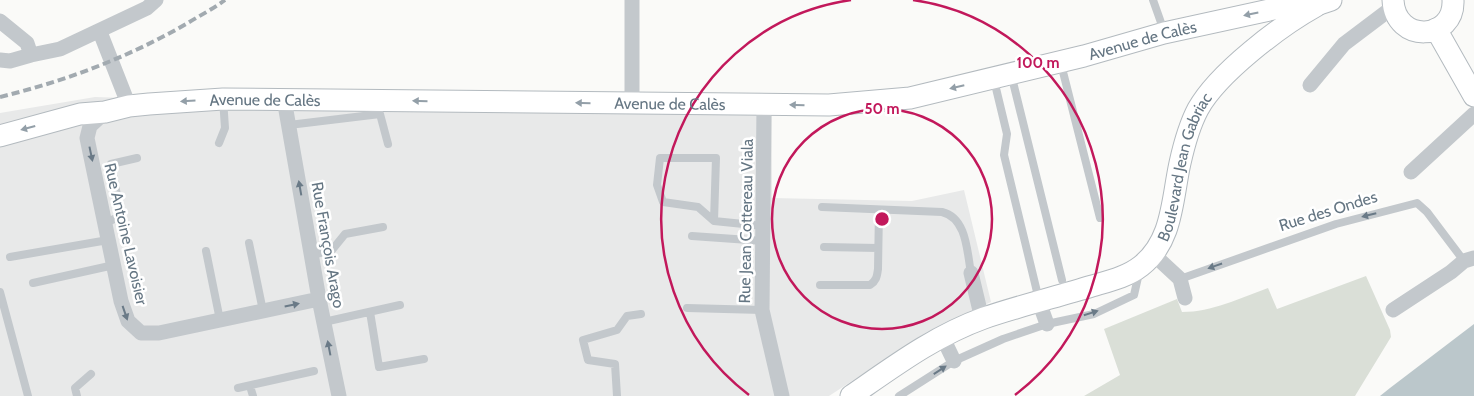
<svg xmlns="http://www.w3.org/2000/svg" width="1474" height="396" font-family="Cabin,sans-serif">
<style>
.built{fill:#e8e9e9}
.green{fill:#dadfd7}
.water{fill:#bbc7cb}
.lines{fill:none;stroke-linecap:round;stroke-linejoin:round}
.secondary-casing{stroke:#b3babf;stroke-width:23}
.lane{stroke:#c3c8cc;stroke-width:8}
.street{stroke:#c3c8cc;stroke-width:15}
.secondary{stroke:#fff;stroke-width:21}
.rail{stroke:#a2aab0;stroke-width:4;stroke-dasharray:8 4;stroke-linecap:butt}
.oneway{fill:#939fa8}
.oneway2{fill:#6a7a87}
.ring{fill:none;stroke:#c2185b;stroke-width:2.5}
.labels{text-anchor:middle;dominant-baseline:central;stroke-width:5;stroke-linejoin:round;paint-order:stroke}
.street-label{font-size:16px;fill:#657683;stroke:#fff}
.centre{fill:#c2185b;stroke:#fff;stroke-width:2.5}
.ring-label{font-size:15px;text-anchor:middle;font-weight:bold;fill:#c2185b;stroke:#fff;stroke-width:5;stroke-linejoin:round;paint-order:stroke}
</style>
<rect width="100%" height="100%" fill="#fafaf8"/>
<path class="built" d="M95 97 258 102 772 110V198L912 201 964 190 991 302 927 332 829 396H0V113Z"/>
<path class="green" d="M1366 276 1390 330 1391 337 1355 396H1084L1120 375 1104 329 1177 299 1182 312C1212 312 1240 298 1268 288L1277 309Z"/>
<path class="water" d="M1474 324V396H1380L1390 388Z"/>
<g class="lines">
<defs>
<g id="secondary">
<path d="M1393 0C1395 44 1455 41 1453 0"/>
<path d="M1436 29 1474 96"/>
<path id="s1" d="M0 136 80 114 105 112 129 106 149 104 223 99 829 105 910 98 1084 56 1164 33 1283 7 1316 5 1331 0"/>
<path id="s2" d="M851 396C893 367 934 336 984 318 1019 306 1056 297 1092 286 1109 281 1127 277 1141 266 1173 241 1172 199 1180 163 1184 145 1189 126 1198 109 1218 73 1280 26 1316 6"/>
</g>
</defs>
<use href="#secondary" class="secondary-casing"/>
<path class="lane" d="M1153 0 1164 31
M1061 64 1100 218
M1011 74 1062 280
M994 80 1007 134 1004 155 1039 300
M289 125 380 114 388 144
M219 143 225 128 223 99
M822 207 942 212C967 218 967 252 971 273
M714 221 716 158H660L657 185 663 202 698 207 714 221 763 226
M105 223 121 216 111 164 137 158
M692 236 763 241
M249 243 263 311
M824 247 878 248
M206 251 220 320
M312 255 332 250 345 234 383 227
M10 257 108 240
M1180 279 1336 224 1417 203 1427 212 1464 261
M33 283 114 265
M820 285H870C876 281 877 277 878 269L879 210
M0 292 28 396
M687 308 762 310
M370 312 379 367 424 359
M324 322 400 305
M250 386 253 396
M238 388 314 371
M77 396 75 388 91 374
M617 396 615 364 588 360 583 340 617 330 627 316 641 314
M899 396 954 361 1003 339 1047 324 1094 314 1134 295 1139 273"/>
<path class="street" d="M0 21 27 43 31 55
M100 32 129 106
M0 60 10 61 31 55 60 49 147 8 156 0
M1310 85 1344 44 1393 7
M284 99 319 299 339 396
M632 103V0
M764 104 762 310 782 396
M105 112 90 126 87 138 121 301 128 321 141 333H159L319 299
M1411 172 1474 114
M1153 254 1180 279 1185 298
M971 273 982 319
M1039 302 1047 324
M1393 310 1451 272 1464 261 1474 258
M942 336 954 361"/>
<use href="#secondary" class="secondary"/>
<path class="rail" d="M0 97C65 81 127 58 186 24 199 16 213 9 225 0"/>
</g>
<defs><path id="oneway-solid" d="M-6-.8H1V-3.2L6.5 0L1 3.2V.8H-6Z" transform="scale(1.25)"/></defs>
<g class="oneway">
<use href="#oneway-solid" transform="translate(1251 14) rotate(168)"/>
<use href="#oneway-solid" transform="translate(957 87) rotate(167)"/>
<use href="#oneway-solid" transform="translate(188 101) rotate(177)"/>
<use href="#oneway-solid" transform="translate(420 101) rotate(-179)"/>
<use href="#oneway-solid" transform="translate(583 103) rotate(-179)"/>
<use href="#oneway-solid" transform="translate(797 105) rotate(-178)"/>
<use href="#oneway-solid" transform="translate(28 128) rotate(165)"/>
</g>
<g class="oneway2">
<use href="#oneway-solid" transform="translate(91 154) rotate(78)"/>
<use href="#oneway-solid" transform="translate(300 188) rotate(-100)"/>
<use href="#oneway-solid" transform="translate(1369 215) rotate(166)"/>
<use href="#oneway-solid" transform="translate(1215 266) rotate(161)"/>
<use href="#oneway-solid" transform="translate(292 305) rotate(-12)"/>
<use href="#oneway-solid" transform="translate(125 313) rotate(71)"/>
<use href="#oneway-solid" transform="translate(1091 313) rotate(-17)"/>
<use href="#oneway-solid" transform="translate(329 348) rotate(-101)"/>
<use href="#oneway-solid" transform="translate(940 370) rotate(-33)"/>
</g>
<g class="ring">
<circle cx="882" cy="219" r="110"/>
<path d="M749 395A221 221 0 0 1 851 0M913 0A221 221 0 0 1 1015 395"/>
</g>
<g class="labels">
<g class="street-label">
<text stroke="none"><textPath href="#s1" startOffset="1154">Avenue de Calès</textPath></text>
<text stroke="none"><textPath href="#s1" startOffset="269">Avenue de Calès</textPath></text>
<text stroke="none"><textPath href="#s1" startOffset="674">Avenue de Calès</textPath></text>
<text stroke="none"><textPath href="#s2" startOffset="431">Boulevard Jean Gabriac</textPath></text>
<text transform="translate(1328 211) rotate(-17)">Rue des Ondes</text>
<text transform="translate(746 221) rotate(-89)">Rue Jean Cottereau Viala</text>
<text transform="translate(126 234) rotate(77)">Rue Antoine Lavoisier</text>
<text transform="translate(328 245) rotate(80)">Rue François Arago</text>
</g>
</g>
<circle cx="882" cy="219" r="8" class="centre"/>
<g class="ring-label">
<text x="1038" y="68">100 m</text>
<text x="882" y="114">50 m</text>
</g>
</svg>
